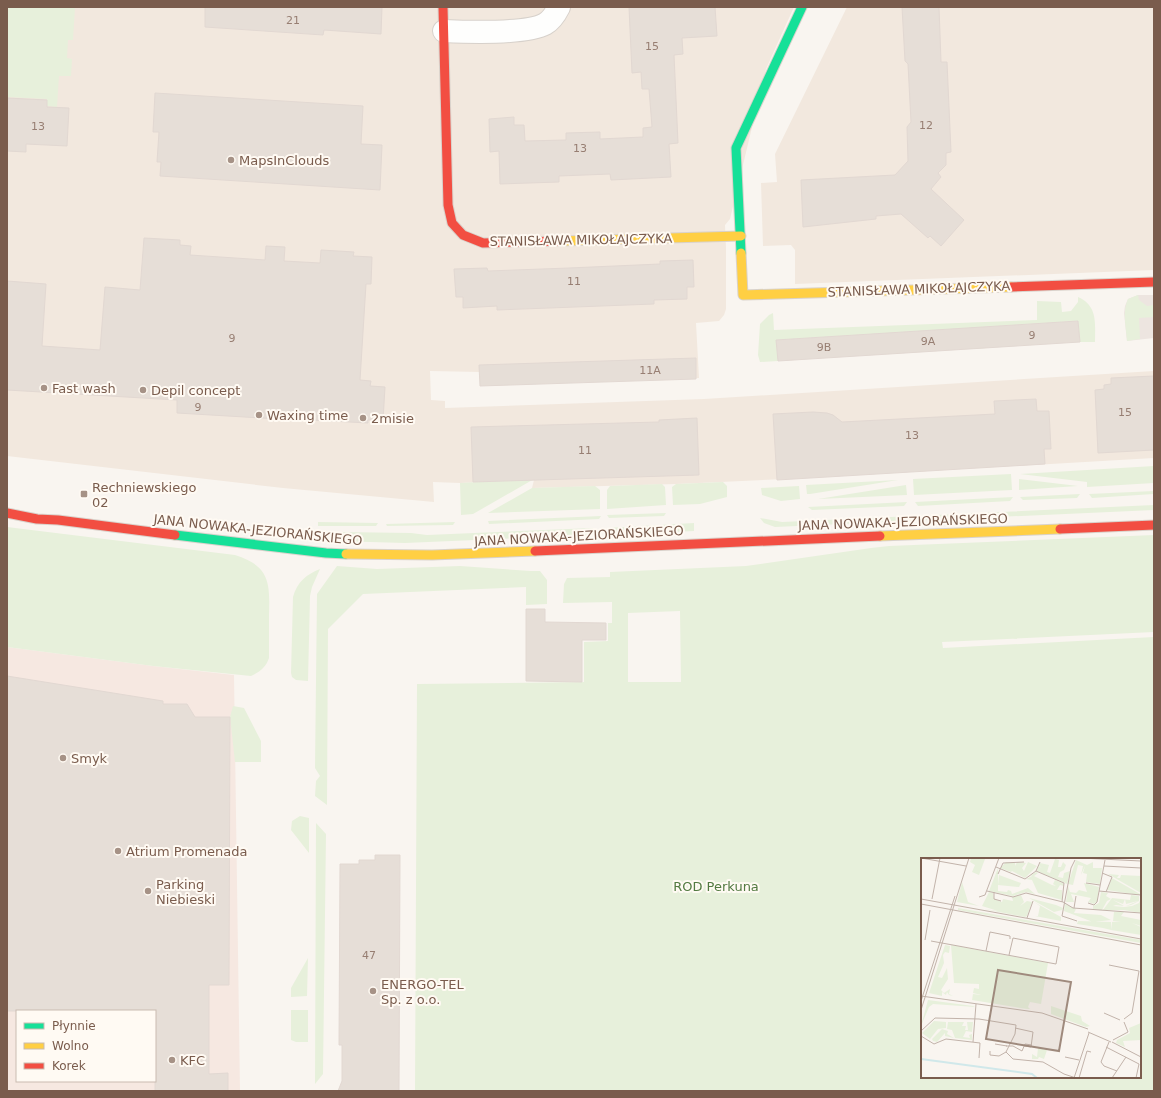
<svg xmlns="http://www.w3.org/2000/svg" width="1161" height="1098" font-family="'DejaVu Sans',sans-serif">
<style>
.residential{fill:#f2e8de}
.commercial{fill:#f6e8e1;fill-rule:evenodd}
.industrial{fill:#ede5e0}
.green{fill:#e7f0db;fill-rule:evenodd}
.building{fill:#e6ded7;stroke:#e2d8d2}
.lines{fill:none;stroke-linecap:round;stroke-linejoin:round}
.street-casing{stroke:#d7d1cb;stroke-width:24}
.fast-casing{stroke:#d9d2cb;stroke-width:11}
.slow-casing{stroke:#d9d2cb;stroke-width:11}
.jam-casing{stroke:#d9d2cb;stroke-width:11}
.street{stroke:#fefefd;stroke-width:22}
.fast{stroke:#16e098;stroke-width:9}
.slow{stroke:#ffcf43;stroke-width:9}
.jam{stroke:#f24e42;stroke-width:9}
.poi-dot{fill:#a69286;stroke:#fffaf3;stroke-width:1.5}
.labels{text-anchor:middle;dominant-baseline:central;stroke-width:4;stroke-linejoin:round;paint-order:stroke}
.number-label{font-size:11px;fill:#977e72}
.poi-label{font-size:13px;fill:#7a5c4d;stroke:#fffaf3;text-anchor:start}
.street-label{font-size:13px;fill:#7a5c4d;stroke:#fffaf3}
.park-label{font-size:13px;fill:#537a41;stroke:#fffaf3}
.inset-river{fill:none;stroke:#d0e8ea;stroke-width:2}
.inset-road{fill:none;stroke:#c2b3aa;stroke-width:1}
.view{fill:#9f8a7d;fill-opacity:0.15;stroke:#9f8a7d;stroke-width:2}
.inset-edge{fill:none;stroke:#7a5c4d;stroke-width:2}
</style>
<rect width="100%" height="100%" fill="#f9f5f0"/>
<path class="residential" d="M7 7H794L766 69 730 219 725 225 726 248V309L724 315 719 321 696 323 699 378 480 386V372L430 371 431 400 445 401V408L704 399 1154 371V458L807 478 676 484 532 488 534 480 460 483 433 482 434 502 283 488 7 456Z
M847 7H1154V270L795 284V250L791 245 763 246 761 183 777 182 775 154Z"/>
<path class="commercial" d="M7 647 153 666 234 675 240 1091H7ZM17 1011H155V1081H17Z"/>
<path class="industrial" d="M1138 295H1154V338L1127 341 1124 313 1125 306 1128 299Z"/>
<path class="green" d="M7 7H75L73 40H68L67 58 72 59 71 76H59L57 107 47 106V99L7 97Z
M1138 295 1139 300 1147 306 1154 305V317L1139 318 1140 339 1127 341C1126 326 1122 313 1128 299Z
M1078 297C1098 306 1095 323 1095 342H1080L1078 321 984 327 986 348 971 349 970 328 777 340 778 361 760 362 758 355 760 324 769 315 773 313 774 330 1037 320V301L1061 302 1062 312 1071 311 1078 302Z
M1154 466V483L1087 487V482L1020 474Z
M1011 474 1012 490 914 495 913 479Z
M534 479 473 514 461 515 460 483Z
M1019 479 1078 486 1019 490Z
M898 480 810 494H807L806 485Z
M723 482 727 486V497L700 504 673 505 672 487 676 484Z
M662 484 665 487 666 505 607 509V490L610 486Z
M906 485 907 495 818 499Z
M595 486 600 490V509L488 513 532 488Z
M799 486 800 499 781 501 762 495 761 488Z
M1154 491V494L1092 498 1089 494Z
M1080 494 1077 498 1023 500 1020 497Z
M1013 497 1010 501 918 506 915 502Z
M907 502 904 506 812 510 808 507Z
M1154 505V510L775 527 764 523 760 518 782 522Z
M666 513 664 516 609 518 607 515Z
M601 516 599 519 489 524 488 521Z
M318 522 378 523 376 526H318Z
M455 522 453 525 387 526 386 524Z
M694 523V531L607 535V528Z
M7 527 235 555C270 566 270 583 269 615 269 629 269 643 269 658 266 667 260 672 251 676L153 666 7 647Z
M593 528V535L405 543 335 541V537L341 532 411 533 427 535Z
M1154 535V632L942 642 943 648 1154 637V1091H415L417 684 584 682V642L608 641V623H612V602L563 603 564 584 567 578 610 577V572L746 566 871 548 889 546ZM680 611 681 682H628V613ZM922 859H1140V1077H922Z
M337 566 377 569 460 566 531 571H540L547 580V604L526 605V587L363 594 328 629 327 805 315 796 316 781 320 776 315 768 317 594Z
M320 569 312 587 310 596 308 681 296 680 292 677 291 673 293 597C297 582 307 574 320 569Z
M233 706 244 708 261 741V762H235L230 717Z
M300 816 309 818V853L291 830 292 821Z
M316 823 326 834 323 1074 315 1084Z
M308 958 307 996 291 997V988Z
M291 1010H308V1042H296L291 1040Z"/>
<path class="building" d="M205 7H382L381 34 324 30 323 35 205 27Z
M629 7H715L717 36 682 38 683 54 674 55 678 143 669 144 671 177 611 180 610 174 559 176V182L500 184 499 151 490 152 489 119 514 117V125H524L525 141 566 140V133L600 132V139L643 137V128L652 127 649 89H642L641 72 632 73Z
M902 7H939L941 62H947L951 152 946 153V165L938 173 941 177 931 189 964 220 941 246 930 236 928 238 901 214 876 216V219L803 227 801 180 895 175 908 161 907 127 911 122 908 64 905 61Z
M155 93 363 106 361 144 382 145 380 190 160 176 161 162H157L159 132H153Z
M7 98 47 100V107L69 108 67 146 26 144V152L7 151Z
M144 238 180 240V245L191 246 190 255 265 260 266 246 285 247 284 261 320 263 321 250 354 252 353 256 372 257 371 284H366L360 380 371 381 370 386 385 387 383 420H368V423L312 420V421L177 413V400L7 390V281L46 284 42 346 100 350 105 287 140 290Z
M693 260 694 287H687V299L654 300V304L497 310V306L463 308V297H456L454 269 487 268 488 271 569 268 660 264V261Z
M1078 321 1080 342 778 361 776 340Z
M696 358V379L480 386 479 365Z
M1154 376V450L1098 453 1095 390 1104 389V385L1111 384V378Z
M1036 399 1037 411H1049L1051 449H1044L1045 464 777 480 773 414 813 412 827 413 833 415 842 422 995 414 994 401Z
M697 418 699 475 473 482 471 427 659 422V420Z
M526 609H545V622L606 623V640H582V682L526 681Z
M7 676 163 701V704H187L195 717H230L229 985H209V1074L228 1073V1091H155V1011H7Z
M375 855H400L399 1091H338L342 1081V1045H339L340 864H359V860H375Z"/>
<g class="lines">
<defs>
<path id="street" d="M444 31C466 32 527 34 545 24 552 20 556 13 559 7"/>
<path id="fast" d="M741 253 736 148 802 7
M175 535 326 553 346 554"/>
<path id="slow" d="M561 241 741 236
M741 253 743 295 1011 287
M880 536 1060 529
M346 554 432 555 535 551"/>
<path id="jam" d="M443 7 448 205 452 223 463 235 483 243 561 241
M1011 287 1154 282
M7 513 37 519 58 520 175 535
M1060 529 1154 525
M535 551 880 536"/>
</defs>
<use href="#street" class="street-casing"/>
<use href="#fast" class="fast-casing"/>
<use href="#slow" class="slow-casing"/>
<use href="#jam" class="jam-casing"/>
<use href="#street" class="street"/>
<use href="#fast" class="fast"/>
<use href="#slow" class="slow"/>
<use href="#jam" class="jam"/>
</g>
<g class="poi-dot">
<circle cx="231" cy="160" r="4"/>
<circle cx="44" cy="388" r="4"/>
<circle cx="143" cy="390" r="4"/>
<circle cx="259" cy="415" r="4"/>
<circle cx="363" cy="418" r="4"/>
<rect x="80" y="490" width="8" height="8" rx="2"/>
<circle cx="63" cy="758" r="4"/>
<circle cx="118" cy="851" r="4"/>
<circle cx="148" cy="891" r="4"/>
<circle cx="373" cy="991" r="4"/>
<circle cx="172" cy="1060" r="4"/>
</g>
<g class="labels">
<g class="number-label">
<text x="293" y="20">21</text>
<text x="652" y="46">15</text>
<text x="926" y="125">12</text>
<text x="38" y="126">13</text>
<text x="580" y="148">13</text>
<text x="574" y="281">11</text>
<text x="1032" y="335">9</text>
<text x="232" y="338">9</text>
<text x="928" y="341">9A</text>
<text x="824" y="347">9B</text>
<text x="650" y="370">11A</text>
<text x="198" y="407">9</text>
<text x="1125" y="412">15</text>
<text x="912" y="435">13</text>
<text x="585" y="450">11</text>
<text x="369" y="955">47</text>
</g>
<g class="poi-label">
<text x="239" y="160">MapsInClouds</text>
<text x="52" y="388">Fast wash</text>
<text x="151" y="390">Depil concept</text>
<text x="267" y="415">Waxing time</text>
<text x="371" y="418">2misie</text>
<text x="92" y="487">Rechniewskiego<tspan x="92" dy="15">02</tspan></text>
<text x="71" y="758">Smyk</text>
<text x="126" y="851">Atrium Promenada</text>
<text x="156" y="884">Parking<tspan x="156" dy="15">Niebieski</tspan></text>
<text x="381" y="984">ENERGO-TEL<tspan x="381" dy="15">Sp. z o.o.</tspan></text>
<text x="180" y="1060">KFC</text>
</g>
<g class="street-label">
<text transform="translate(581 240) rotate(-1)">STANISŁAWA MIKOŁAJCZYKA</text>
<text transform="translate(919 289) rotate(-2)">STANISŁAWA MIKOŁAJCZYKA</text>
<text transform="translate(903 522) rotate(-2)">JANA NOWAKA-JEZIORAŃSKIEGO</text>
<text transform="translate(258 530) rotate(6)">JANA NOWAKA-JEZIORAŃSKIEGO</text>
<text transform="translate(579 536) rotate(-3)">JANA NOWAKA-JEZIORAŃSKIEGO</text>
</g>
<g class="park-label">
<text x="716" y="886">ROD Perkuna</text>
</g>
</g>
<g transform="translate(921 858)">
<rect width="220" height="220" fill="#f9f5f0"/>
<path d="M50 0 64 1 58 17 51 14 54 7 49 4ZM134 1 138 2 137 9H140L142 4 145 7 143 12 139 14 137 19 142 20 143 15 149 13 146 26 116 13 117 8 121 10 118 8 119 5 128 7 126 14 129 15ZM155 2 166 7 172 4V10H181L179 26 165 24 166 16 162 15 164 8 160 17 162 8 157 7 152 27 147 26ZM85 4 94 5V8L96 4 105 5 101 10 103 13 107 4 116 8 104 20 91 13 90 14 79 10ZM77 10V33L86 34 87 32 90 33 91 36 107 30 114 36 105 34 92 38 68 33ZM115 14 117 15 113 18 131 27 135 28 132 26 134 22 142 25 143 28 139 27 136 32H141V42L117 35 111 22 105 21 111 18 114 23 110 17ZM187 16 198 17 196 20H199L200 17 220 18V35ZM78 17 100 25 98 29 77 27ZM191 20 219 36 218 37 186 32ZM41 24 47 44 58 48 36 44ZM163 25 178 29 176 44 173 46 167 44 170 40 150 36 153 44H145L147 28 149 34 155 35 158 32 166 34ZM68 34 72 35 73 41 78 43 81 44 82 41 92 43 91 39 100 37 103 44 99 48 106 43 111 44 106 58 104 59 63 51 77 53 61 48ZM180 34 187 35 185 38 190 41 186 43 181 52 172 51V48L178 45ZM210 37 218 38V43L210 47 205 48 217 43 205 46 204 41 202 46 192 42 203 48 195 47 192 48 203 49 211 48 218 45 220 40V55L203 52H182L191 40 209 42ZM108 40 135 47 142 50 141 52 133 54ZM113 44 140 59V63L114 58H117L119 48ZM144 46 155 51 153 55 180 57 190 62 172 64 143 53ZM37 50 220 82V85L37 52ZM193 54H203L200 58 220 62V68L211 65 220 69V77L190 72 191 64 200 63H192ZM157 63 190 64V72L182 70 184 68 182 70 156 66ZM24 87 29 88 28 95 24 94 22 97 23 105 17 119 21 120 26 110 27 121 20 132 23 135 29 131 28 136 32 138 28 137 26 134 25 137 21 134V138L8 135ZM30 87 127 105 120 146 109 144 107 149 109 151H106L51 142 52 136 60 137 52 135 53 130 58 131V126L33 125ZM7 142 52 148 54 149 12 146 8 149 0 168ZM130 148 160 158 161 163 169 168 165 169 130 156ZM13 163 25 164V170L17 171 9 181 1 175ZM27 164H43L41 168H45L44 172H47L46 164H52L51 174 45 173 42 179 49 180 48 177 51 176V182L34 180 31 172 26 171ZM220 165V182L202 183 204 189 195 185 196 182 209 175 208 170ZM21 171 27 173 26 176 33 180 24 178V175L16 184 12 183 11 181ZM117 190 126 192 123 201 118 199 117 201H111V196L116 199Z" fill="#e7f0db"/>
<path class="inset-river" d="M0 201 111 216 116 220"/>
<path class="inset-road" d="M0 0 45 8M160 0 220 3M154 2 150 10 141 58 156 63M183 8 220 10M75 9 104 21 115 13 119 4M115 13 143 25 141 44M181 15 191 19 185 34M77 16 82 5 103 4M165 25 179 27M66 33 92 39 105 35 142 44 152 50 220 55M178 33 220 37M73 34V41L80 43M58 39 64 37 78 0M0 41 220 81M11 41 19 0M167 45 173 47 176 44 184 2M0 46 220 87M153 50 155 38M106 60 112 43M4 82 9 52M10 83 135 106 138 89 92 80 88 97M65 93 69 74 89 78V81M188 107 218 113 211 155 203 161M0 138 121 155 167 171M0 143 34 38M0 152 48 0M183 155 199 162M94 170 112 174 110 189 103 188M0 173 14 160 58 161 95 167 94 176 85 194 92 201 122 204 143 216 155 220M167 174 190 184M0 178 13 186 25 181 59 185 58 200M192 182 207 174 203 164M52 184 55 146M188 184 180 204 183 208 196 213M191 184 220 199M74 186 86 188M85 188H92L101 193 104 186 111 187M185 189 218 206 215 220M69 193V197L78 198 85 194M144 199 158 202M153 220 168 175M158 220 166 193 170 194M191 220 205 199"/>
<path class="view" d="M77 112 150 124 138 193 65 181Z"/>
<rect width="220" height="220" class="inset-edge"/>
</g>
<rect width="1161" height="1098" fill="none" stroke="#7a5c4d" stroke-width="16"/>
<rect x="16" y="1010" width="140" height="72" fill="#fffaf3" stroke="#cabbb1"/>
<rect x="24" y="1023" width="20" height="6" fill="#16e098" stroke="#cabbb1"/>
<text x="52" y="1030" font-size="12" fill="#7a5c4d">Płynnie</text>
<rect x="24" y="1043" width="20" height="6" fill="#ffcf43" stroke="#cabbb1"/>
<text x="52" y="1050" font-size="12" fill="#7a5c4d">Wolno</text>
<rect x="24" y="1063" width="20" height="6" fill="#f24e42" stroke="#cabbb1"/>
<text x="52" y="1070" font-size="12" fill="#7a5c4d">Korek</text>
</svg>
